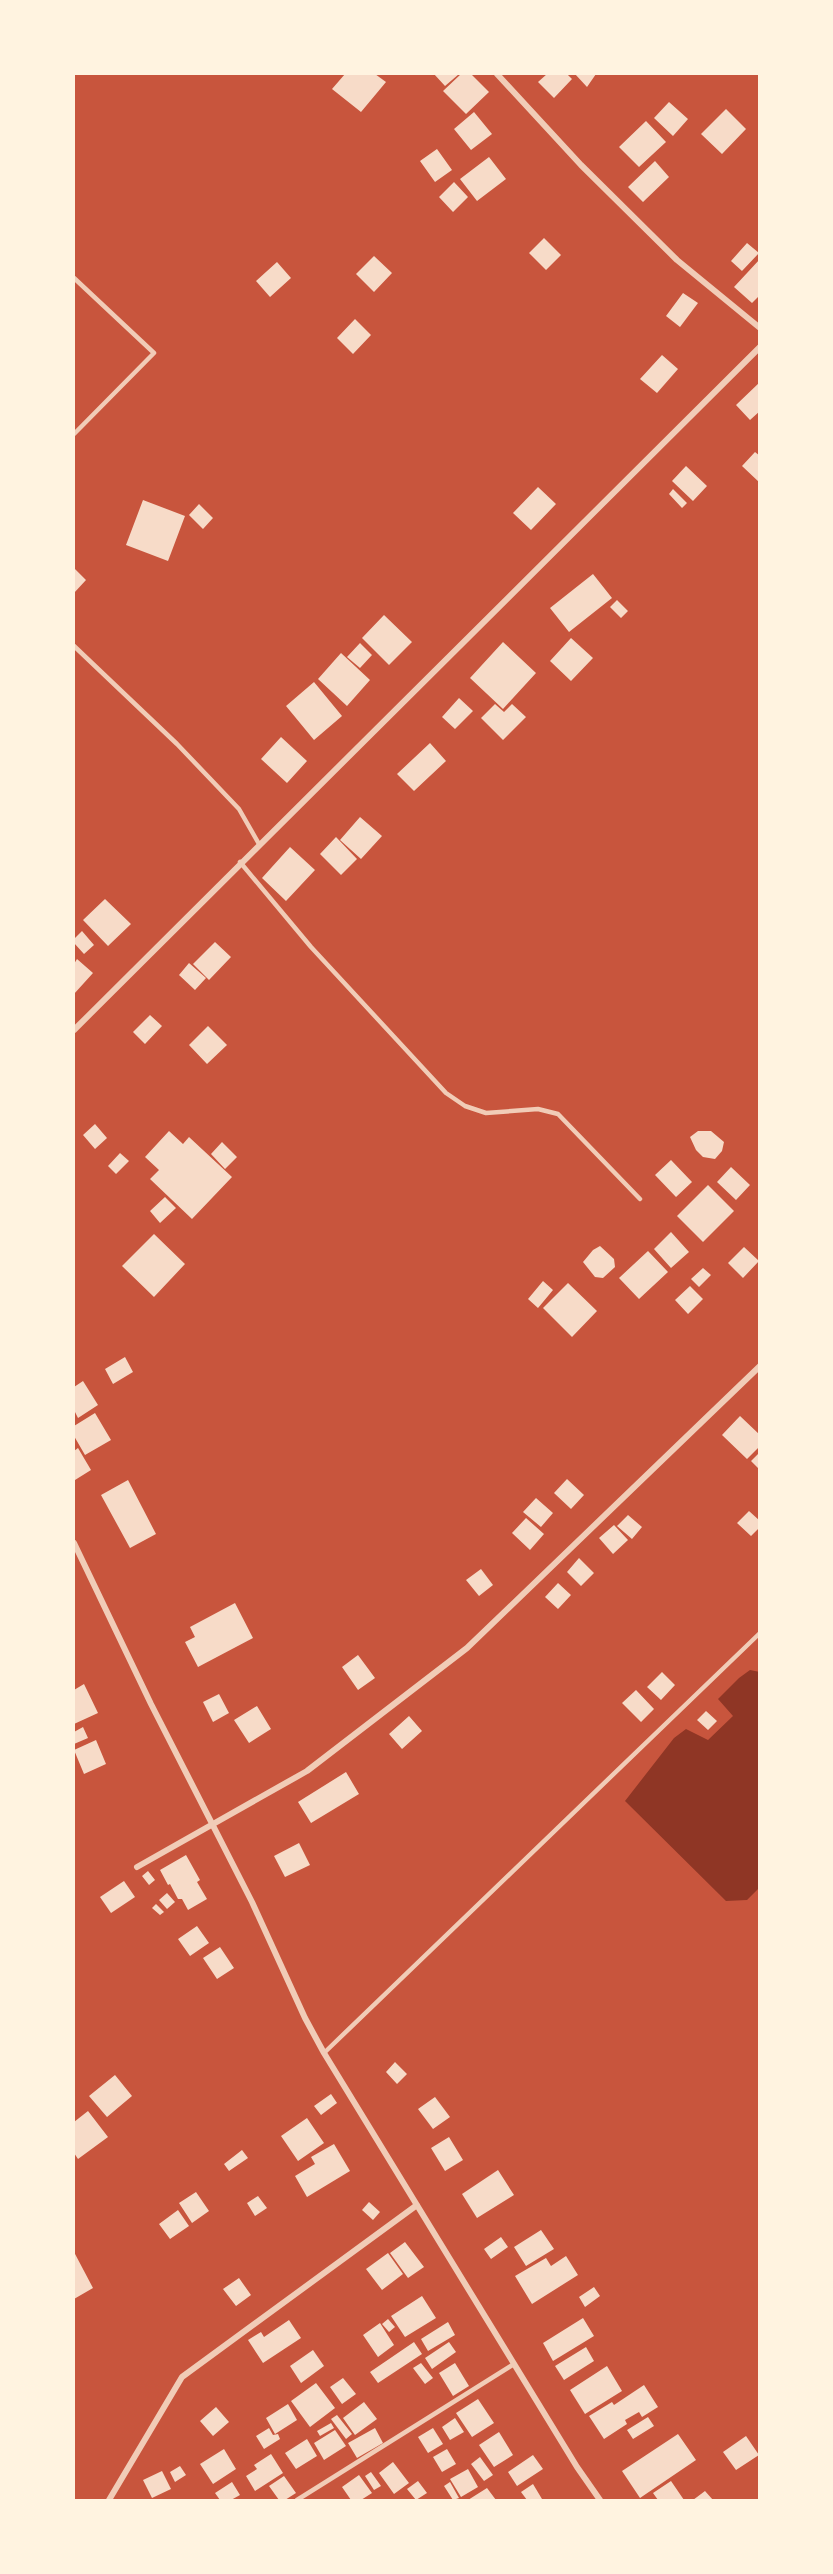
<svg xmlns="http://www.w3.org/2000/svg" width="833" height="2574" font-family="'Fira Sans Condensed',sans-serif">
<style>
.water{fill:#8f3625}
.building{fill:#f7dbc8}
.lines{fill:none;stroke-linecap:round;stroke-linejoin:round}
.service{stroke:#f1ccb7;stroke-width:4.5}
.minor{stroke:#f1ccb7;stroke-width:6}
</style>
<rect width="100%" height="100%" fill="#c8553d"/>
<path class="water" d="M750 1670 760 1672 759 1888 747 1900 726 1901 625 1801 674 1738 686 1729 708 1740 733 1716 718 1699 739 1678Z"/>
<path class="building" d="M345 74H375L386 82 361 112 332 89Z
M434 74H459L445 86Z
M461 74H471L489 92 466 114 443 91Z
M547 74H567L572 79 554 98 538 82Z
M575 74H596L587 87Z
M669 102 688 119 673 136 654 118Z
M726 109 746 129 722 154 701 134Z
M474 112 492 134 471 150 454 129Z
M646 121 666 142 639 167 619 147Z
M437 149 452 170 435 182 420 161Z
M489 157 506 179 477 201 460 179Z
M655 161 669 177 643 202 628 187Z
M454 182 468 197 453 212 439 197Z
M544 238 561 255 546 270 529 253Z
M747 243 759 253 742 271 731 261Z
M374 256 392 273 374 292 356 274Z
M760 259V295L752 303 734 287Z
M277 262 291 278 270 297 256 281Z
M683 293 698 303 680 327 666 316Z
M355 319 371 335 353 354 337 338Z
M662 355 678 369 657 393 640 379Z
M760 382V411L750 420 736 405Z
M755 452 760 456V483L742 466Z
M686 466 707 486 693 501 672 481Z
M538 487 556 504 531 530 513 513Z
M673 489 687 503 682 508 669 494Z
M143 500 185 516 168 561 126 545Z
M199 504 213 518 203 529 189 515Z
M74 568 86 580 74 593Z
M593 574 612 598 569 632 550 608Z
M617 600 628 611 621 618 610 607Z
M384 615 412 642 389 665 362 638Z
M571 638 593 658 571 681 550 661Z
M503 642 536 673 503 709 470 678Z
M360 643 372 655 360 668 347 657Z
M341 653 370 680 347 706 318 679Z
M314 682 342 716 314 740 286 706Z
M459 698 473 711 455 729 442 717Z
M495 704 504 712 512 704 526 717 503 740 481 718Z
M281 737 307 761 287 783 261 759Z
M430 743 446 761 414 791 397 774Z
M360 817 382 836 361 859 340 840Z
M336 837 357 859 341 875 320 854Z
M290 847 315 870 286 901 262 878Z
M105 899 131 924 108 946 83 920Z
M82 931 94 945 84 954 74 943V939Z
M215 942 231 957 209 980 193 964Z
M77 959 93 973 74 994V964Z
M189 963 206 978 195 990 179 975Z
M150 1015 162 1026 145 1044 133 1032Z
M208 1026 227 1045 207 1064 189 1045Z
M95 1124 107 1138 95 1149 83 1135Z
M169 1131 183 1144 189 1137 232 1177 192 1219 150 1179 159 1170 145 1157Z
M698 1131H711L724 1142 722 1151 715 1159 703 1157 696 1150 690 1137Z
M222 1142 237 1157 225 1169 211 1154Z
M120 1153 129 1161 116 1174 108 1166Z
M671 1160 692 1182 676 1197 655 1175Z
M731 1167 750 1185 736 1200 717 1182Z
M708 1185 734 1211 703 1242 677 1216Z
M165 1197 176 1208 160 1223 150 1211Z
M671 1232 689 1252 671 1268 654 1249Z
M154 1234 185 1264 154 1297 122 1266Z
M600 1246 614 1259 615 1267 603 1278 595 1277 583 1262 593 1250Z
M744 1247 759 1261 743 1278 728 1263Z
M648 1251 668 1272 639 1299 619 1278Z
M703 1268 711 1275 699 1287 691 1279Z
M543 1281 553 1290 538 1308 528 1299Z
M568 1283 597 1311 572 1337 543 1308Z
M690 1286 703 1299 688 1314 675 1300Z
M125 1357 133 1372 113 1384 105 1369Z
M83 1381 98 1405 78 1418 74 1410V1387Z
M95 1413 111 1440 85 1455 74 1436V1426Z
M740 1416 760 1435V1446L747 1459 722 1435Z
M78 1448 91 1470 75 1480 74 1451Z
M760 1452V1470L751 1461Z
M567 1479 584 1495 571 1509 554 1493Z
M128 1480 156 1534 130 1548 101 1495Z
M536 1498 553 1513 541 1527 523 1512Z
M749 1511 760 1521V1527L751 1536 737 1523Z
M628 1515 642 1527 632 1539 617 1526Z
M526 1518 544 1534 530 1550 512 1533Z
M614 1525 628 1540 613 1554 599 1538Z
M579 1558 594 1573 581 1586 567 1572Z
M481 1569 493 1585 479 1596 466 1580Z
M558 1583 571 1595 558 1609 545 1597Z
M235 1603 253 1638 198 1667 185 1642 195 1637 190 1627Z
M358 1655 375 1678 358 1690 342 1667Z
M662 1672 675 1685 661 1700 647 1687Z
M84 1684 98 1713 74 1724V1690Z
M636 1690 654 1709 641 1722 622 1703Z
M219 1694 229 1713 213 1722 203 1702Z
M257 1706 271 1729 249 1743 234 1720Z
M706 1711 717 1721 708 1730 697 1720Z
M409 1716 422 1731 402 1749 389 1734Z
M83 1727 88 1738 74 1744V1732Z
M96 1740 106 1764 84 1774 74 1750Z
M346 1772 359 1794 311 1823 298 1802Z
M299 1843 310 1865 285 1877 274 1856Z
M186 1855 200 1880 197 1882 207 1899 188 1910 182 1899H178L170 1884 168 1885 160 1870Z
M148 1871 155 1880 149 1885 142 1876Z
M124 1881 135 1897 111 1913 100 1897Z
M167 1893 175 1902 167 1909 159 1900Z
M156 1904 164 1912 160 1915 152 1908Z
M197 1926 209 1943 190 1956 178 1939Z
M220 1947 234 1968 217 1979 203 1958Z
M395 2062 407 2074 397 2084 386 2072Z
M115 2075 132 2096 107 2117 89 2096Z
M331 2094 337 2103 321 2115 314 2106Z
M435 2097 450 2117 433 2129 418 2109Z
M88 2111 108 2137 78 2159 74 2153V2122Z
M307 2118 324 2143 298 2161 281 2136Z
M449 2137 463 2160 445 2171 431 2148Z
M334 2144 350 2171 307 2197 295 2176 315 2164 311 2157Z
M242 2150 248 2158 229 2171 224 2164Z
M498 2170 514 2195 477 2218 462 2194Z
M196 2192 209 2211 192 2223 179 2203Z
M258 2196 267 2208 255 2216 247 2203Z
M369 2202 380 2212 373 2220 362 2210Z
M178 2210 189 2226 170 2239 159 2224Z
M541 2230 554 2249 526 2266 514 2247Z
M501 2237 508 2247 491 2259 484 2249Z
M405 2242 424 2267 408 2278 390 2253Z
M74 2252 93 2288 74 2299Z
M388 2253 403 2274 382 2290 366 2269Z
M566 2256 578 2275 532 2304 515 2276 546 2258 551 2266Z
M239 2278 251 2295 236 2306 223 2289Z
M594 2287 600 2296 585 2307 579 2297Z
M422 2296 436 2318 405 2337 391 2316Z
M583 2318 594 2336 553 2361 543 2343Z
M388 2319 395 2327 389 2332 382 2324Z
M289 2320 301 2338 263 2363 248 2340 261 2332 264 2337Z
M448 2322 455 2335 428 2351 421 2339Z
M380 2323 394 2345 378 2357 363 2335Z
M414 2342 422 2354 378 2383 370 2372Z
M449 2342 456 2352 432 2369 425 2358Z
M586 2347 594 2361 564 2380 555 2366Z
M313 2350 324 2366 301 2383 290 2366Z
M421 2363 433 2378 425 2384 413 2368Z
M455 2363 469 2386 453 2396 439 2373Z
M607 2366 622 2391 585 2414 570 2390Z
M343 2378 356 2394 342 2404 330 2387Z
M316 2383 335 2408 310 2427 291 2401Z
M644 2385 658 2407 642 2417 639 2412 625 2420 627 2424 604 2439 589 2416 612 2402 614 2405Z
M478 2399 494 2423 472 2437 456 2413Z
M364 2402 377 2419 355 2435 343 2418Z
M288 2404 297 2420 275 2434 266 2418Z
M216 2407 229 2422 213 2436 200 2421Z
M337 2415 352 2434 346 2439 331 2419Z
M648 2417 654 2426 633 2439 627 2430Z
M455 2418 464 2432 450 2440 442 2427Z
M331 2423 334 2428 320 2436 317 2431Z
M269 2428 273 2435 278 2434 280 2439 264 2449 256 2436Z
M375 2428 383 2443 357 2458 348 2443Z
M433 2428 443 2444 428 2453 418 2437Z
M335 2430 346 2446 324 2460 314 2443Z
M499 2432 513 2455 494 2467 479 2445Z
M678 2434 696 2460 640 2498 622 2471Z
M746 2436 759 2455 736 2470 723 2452Z
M307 2439 317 2456 296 2469 285 2453Z
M224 2449 236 2469 213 2484 200 2464Z
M447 2449 456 2464 442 2472 433 2457Z
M271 2454 283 2473 255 2491 246 2476 257 2469 254 2465Z
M533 2455 543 2469 517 2486 508 2472Z
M480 2457 493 2475 484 2481 471 2464Z
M393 2462 409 2483 394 2494 379 2473Z
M180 2466 186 2475 175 2482 170 2472Z
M468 2469 478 2487 461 2497 450 2479Z
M162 2471 171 2489 152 2498 143 2480Z
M371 2472 381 2486 374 2490 365 2476Z
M359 2475 372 2493 361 2500H351L342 2487Z
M284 2476 296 2493 285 2500H279L269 2486Z
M418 2481 427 2493 416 2500 407 2489Z
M671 2481 684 2500H658L653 2493Z
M232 2482 240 2495 231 2500H220L215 2493Z
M450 2482 459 2498 453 2500 444 2486Z
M533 2484 542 2499 527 2500 521 2492Z
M487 2488 496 2500H468Z
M705 2491 713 2500H693Z"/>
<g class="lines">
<path class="service" d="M74 278 154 353 74 434
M74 646 177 744 239 809 259 844
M240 862 311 947 446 1093 465 1106 486 1113 538 1109 558 1114 640 1199
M324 2053 760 1633
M297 2500 514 2364"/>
<path class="minor" d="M497 74 581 165 677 260 760 328
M74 1030 760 347
M74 1543 151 1704 252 1902 305 2018 324 2053 577 2467 600 2500
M137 1867 307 1771 467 1648 760 1366
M109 2500 182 2377 417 2205"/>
</g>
<rect width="833" height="2574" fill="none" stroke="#fff3e0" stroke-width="150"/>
</svg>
